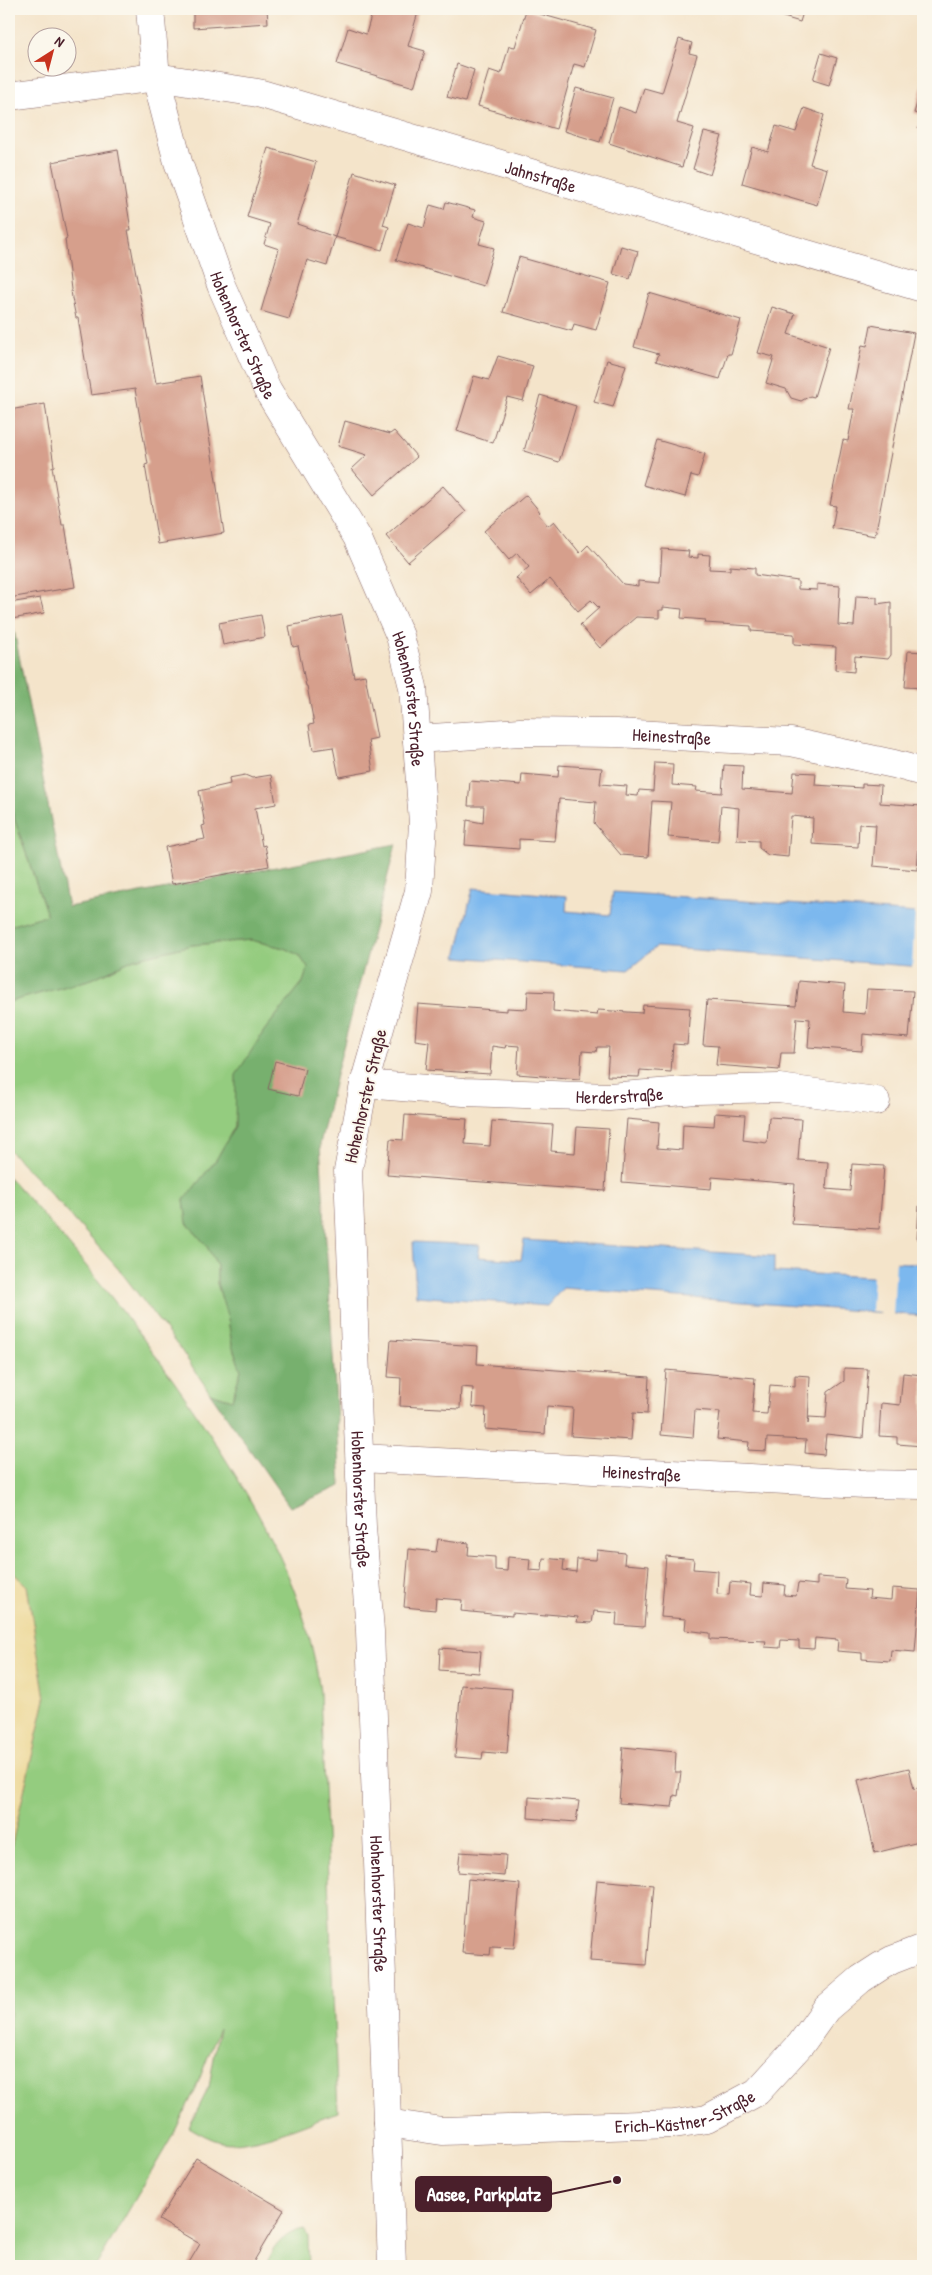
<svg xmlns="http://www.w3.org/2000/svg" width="932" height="2275" font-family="'Patrick Hand',sans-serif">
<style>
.green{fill:#94cc7f;stroke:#6f7655}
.forest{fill:#77b06e;stroke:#60684c}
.sand{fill:#eeda9e;stroke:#9c7c64}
.water{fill:#7cb8ee;stroke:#636c8c}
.pier{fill:#f4e4ca}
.building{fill:#d69f8c}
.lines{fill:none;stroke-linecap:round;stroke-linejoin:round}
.minor-casing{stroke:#866463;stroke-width:29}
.minor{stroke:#fff;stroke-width:28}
.labels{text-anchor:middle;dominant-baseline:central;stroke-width:4;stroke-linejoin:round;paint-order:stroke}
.street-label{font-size:18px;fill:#4a1f2b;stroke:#fbf7ec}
.leader{fill:none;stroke:#4a1f2b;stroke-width:2}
.callout-dot{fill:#4a1f2b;stroke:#fbf7ec;stroke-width:2}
.callout{fill:#4a1f2b;stroke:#4a1f2b;stroke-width:2}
.callout-label{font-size:19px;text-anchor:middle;font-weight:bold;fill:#fff}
</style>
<rect width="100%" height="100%" fill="#fbf7ec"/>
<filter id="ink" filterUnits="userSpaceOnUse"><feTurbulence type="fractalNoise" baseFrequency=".02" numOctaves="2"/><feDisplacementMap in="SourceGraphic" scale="10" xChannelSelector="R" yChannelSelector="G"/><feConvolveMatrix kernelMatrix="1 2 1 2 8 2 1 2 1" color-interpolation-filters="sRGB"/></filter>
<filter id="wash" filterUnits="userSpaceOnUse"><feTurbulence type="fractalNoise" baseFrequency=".0096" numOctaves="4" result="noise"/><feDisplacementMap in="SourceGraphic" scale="20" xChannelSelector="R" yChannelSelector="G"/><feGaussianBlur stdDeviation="1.12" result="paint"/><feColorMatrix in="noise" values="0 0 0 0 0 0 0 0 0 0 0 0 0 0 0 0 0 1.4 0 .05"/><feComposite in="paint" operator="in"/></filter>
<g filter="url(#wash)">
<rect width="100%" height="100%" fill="#f4e4ca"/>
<path class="green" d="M9 803 47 915 9 926Z
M251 940 284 948 299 955 308 968 303 982 264 1031 237 1075 235 1126 216 1160 184 1200 187 1223 206 1245 217 1265V1283L228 1319 232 1345 241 1370 232 1400 210 1393 181 1350 121 1272 43 1185 9 1150V1002L92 979 134 959 192 945Z
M9 1177C84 1259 148 1340 209 1433 261 1514 308 1594 320 1692L338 2112C307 2122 253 2148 221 2142 210 2139 199 2133 189 2127L209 2087 219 2028 196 2088 173 2135 96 2266H9L10 1852 45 1699 27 1586 9 1569Z
M304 2229 308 2237 309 2266H266C271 2248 285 2232 304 2229Z"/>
<path class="forest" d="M14 630 68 907 396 844 337 1071 320 1144 341 1486 290 1507 210 1393 232 1400 241 1370 232 1345 228 1319 217 1283V1265L206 1245 187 1223 184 1200 216 1160 235 1126 236 1075 264 1031 303 982 308 968 299 955 284 948 251 940 192 945 134 959 92 979 9 1002V926L47 915 9 803V631Z"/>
<path class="sand" d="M9 1569 27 1586 45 1699 10 1852 9 1875Z"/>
<path class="water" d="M473 888 567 896 566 911 610 915 613 892 918 913 923 967 656 947 628 970 456 957Z
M524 1240 774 1256V1272L892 1278 893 1262 923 1264V1316L563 1288 547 1306 416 1296 413 1242 480 1245 478 1257 521 1260Z"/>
<path class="pier" d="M915 911 921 912 920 928H923V970L912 969Z
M896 1260 893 1316H881L880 1312 871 1311 873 1275H890L891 1261Z"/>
<g id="blocks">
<path class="building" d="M193 9H267L268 23 193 28Z
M373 9H419L408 46 425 51 414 87 337 64 348 28 366 34Z
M764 9H804L800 22 764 11Z
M526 10 596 30 585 67 574 64 556 129 478 106 489 70 501 74 509 46 515 47Z
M679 39 692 43 689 53 697 55 677 123 694 128 682 167 609 143 619 107 636 113 644 88 662 93Z
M821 53 837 58 829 85 813 80Z
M457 64 474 70 465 102 447 97Z
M923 83V130L918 129 922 115 914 113Z
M576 88 613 98 600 142 564 131Z
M804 108 824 115 810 164 827 169 817 205 742 183 752 147 768 152 776 126 796 132Z
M704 132 722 136 710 175 693 169Z
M268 148 316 162 297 224 335 237 354 172 395 185 383 225 389 227 382 250 335 237 327 266 307 260 289 319 261 311 279 249 264 244 270 224 247 217Z
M118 150 131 230H128L156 383 200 376 224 533 158 544 145 465 148 464 135 389 91 395 78 318H76L72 298 65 239 67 238 52 162Z
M446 202 475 210 473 217 486 221 479 244 494 248 483 286 396 260 408 223 424 228 430 205 444 209Z
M923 225V237L920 236Z
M621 246 638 251 630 279 613 274Z
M519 257 610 283 596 330 574 324 572 331 503 312Z
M649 293 741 320 731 354H728L720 379 656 361 659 354 634 347Z
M772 307 795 314 788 334 829 347 814 397 810 396 801 401 791 398 786 389 766 383 774 357 758 353Z
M871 325 914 333 875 536 832 528 836 506 830 505 843 440 848 441 854 409H849L862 345 867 346Z
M498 356 533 366 523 401 507 397 493 443 457 431 474 376 489 380Z
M607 360 626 365 613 407 594 402Z
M540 395 576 406 559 462 524 451Z
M45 404 54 466 52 467 62 525H65L75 587 9 598V410Z
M345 421 390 434 394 431 417 457 374 495 352 469 367 455 338 446Z
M657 440 705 454 698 477 691 475 685 497 643 485Z
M443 486 466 512 408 562 386 536Z
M526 495 540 512 538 514 548 526 554 521 580 553 588 545 623 584 638 586V581L660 583 662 549 689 551 688 557 698 558V554L710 555 709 569 730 570V566L755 568V575L798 581V589L817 590V584L840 586 838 625 854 626 856 596 877 597V604L891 602V655L888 659 855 656 854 672 835 670 836 647 794 644V634L751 631V626L705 623 706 620 681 618 682 609 663 607V610H659V618L636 617 600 648 580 625 599 608 591 600 578 611 550 579 531 595 516 578 529 567 517 553 509 560 484 531Z
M40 598 44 613 12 619 9 603Z
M261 615 265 637 223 645 219 623Z
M342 615 354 677 365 675 377 738 368 740 373 771 339 777 333 747 313 750 309 725 314 724 307 686H306L298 646 293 647 289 626Z
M908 651 923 652V688L905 687Z
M655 763 673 764 672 785 697 787 696 791 722 793 724 765 743 766 742 789 792 793 794 772 816 773 815 785 862 788V784L881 785 880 803 922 806 917 870 873 866 876 825 859 824 858 847 812 844 813 818 791 816 788 857 768 855 759 848V841L737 840 739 808 721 806 718 841 668 837 671 802 652 801 648 857 621 855 594 823 596 802 559 799 555 841 519 839V849L465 845 467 820 483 823 484 806H468L470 781 521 785 522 774 558 777 559 765 602 768 600 784 627 786 626 795 638 796 639 790 653 791Z
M245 775 252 778 271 775 276 804 255 808 262 846 265 845 269 866 172 884 165 847 205 839 202 826 205 825 199 791 230 784 229 778Z
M799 981 845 985 843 1012 865 1014 867 989 913 991 909 1038 863 1034 862 1051 808 1047 810 1019 797 1018 794 1053H781L779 1070 716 1065 718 1046 703 1045 707 1000 796 1006Z
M528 991 554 992 553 1011 597 1015 598 1010 642 1013 643 1005 690 1008 687 1045 673 1044 671 1072 640 1070 639 1077 607 1076 609 1047H597L596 1052 582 1051 580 1079 517 1074 519 1046 506 1045 505 1048 492 1046 490 1074 426 1070 429 1042 415 1040 418 1004 507 1011V1008L527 1009Z
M275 1061 305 1069 298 1096 268 1089Z
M715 1113 745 1115 743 1140 767 1143 769 1117 801 1119 798 1160 828 1162 826 1189 850 1191 852 1164 884 1166 879 1229 792 1224 795 1184 712 1177 711 1189 622 1182 627 1119 659 1122 657 1148 682 1150 683 1124 714 1126Z
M405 1115 467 1119 465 1144 490 1146 492 1121 553 1125 551 1151 575 1153 577 1127 609 1129 605 1191 387 1175 390 1139 403 1140Z
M919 1206 923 1207V1240L917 1239Z
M391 1340 478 1346 477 1364 649 1377 647 1414 633 1413 631 1440 571 1436 573 1408 547 1406 545 1434 485 1429 486 1408 472 1407 473 1388 461 1387 460 1409 400 1406 401 1378 388 1377Z
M844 1368 868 1369 863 1438 826 1434 824 1455 805 1453 806 1440 767 1438 766 1451 748 1450 749 1442 717 1439 720 1412 695 1410 693 1438 661 1435 666 1370 755 1378 752 1413 767 1414 770 1385 795 1387V1375L810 1376 808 1424 809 1417 826 1418 828 1392 844 1381Z
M903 1373 923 1375V1446L897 1444V1437L879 1436 881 1403 900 1405Z
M438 1539 469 1543 468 1555 495 1557V1570L507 1571 508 1557 530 1559 529 1570 542 1571 543 1558 564 1560 563 1570 576 1572 577 1559 596 1560 597 1550 625 1553 624 1564 649 1566 644 1627 616 1625 617 1613 594 1611 592 1623 577 1622 578 1617 558 1615 546 1614V1616L512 1613V1616L461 1611 462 1600 436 1598 435 1610 404 1607 409 1549 436 1552Z
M666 1556 694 1559 693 1569 718 1571 717 1594 729 1595 730 1582 751 1584 750 1595 763 1596 764 1583 785 1585 784 1595 796 1596 798 1583 817 1585V1577H819L846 1579 845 1589 870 1591 869 1598 891 1600 892 1588 920 1590 915 1652 891 1650 890 1661 862 1659V1653L837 1651 838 1640 815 1638 814 1649 799 1648V1641L781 1640 780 1648 765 1647 766 1641 710 1639V1633L685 1630 686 1619 661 1617Z
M440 1648 481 1651 479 1673 439 1670Z
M461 1685 512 1689 507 1754 483 1752 482 1759 455 1757Z
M623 1747 676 1752 675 1772H681L678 1796 674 1795 672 1807 619 1803Z
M909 1768 914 1789 923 1786V1841L875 1853 858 1780Z
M529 1797 579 1801 576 1822 528 1818Z
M460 1852 506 1855 504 1876 458 1872Z
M468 1879 520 1884 514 1948 491 1947 490 1955 462 1953Z
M597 1880 653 1885 646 1965 590 1961Z
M196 2158 284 2210 251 2266H187L200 2244 159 2220Z"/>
</g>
</g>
<g filter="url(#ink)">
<use href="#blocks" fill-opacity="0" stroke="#866463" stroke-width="1"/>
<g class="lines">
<defs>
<g id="minor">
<path id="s1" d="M150 9 156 77 178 162 221 285 267 389 357 537 400 636 413 687 423 823 419 891 364 1084 348 1171 362 1527 370 1631 392 2266"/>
<path id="s2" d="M9 96 156 77 258 93 923 288"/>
<path id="s3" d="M417 739 520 732 616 733 791 742 894 764 923 772"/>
<path id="s4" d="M364 1084 464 1092 609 1097 697 1090 779 1088 876 1101"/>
<path id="s5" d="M360 1458 865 1484 923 1485"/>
<path id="s6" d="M387 2123 442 2131 674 2124 707 2119 757 2092 801 2044 826 2009 861 1979 881 1966 892 1960 923 1948"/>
</g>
</defs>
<use href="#minor" class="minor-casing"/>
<use href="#minor" class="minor"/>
</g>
</g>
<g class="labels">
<g class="street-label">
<text stroke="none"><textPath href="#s2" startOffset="546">Jahnstraße</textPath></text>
<text stroke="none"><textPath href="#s1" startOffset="341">Hohenhorster Straße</textPath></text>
<text stroke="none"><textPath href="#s1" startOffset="745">Hohenhorster Straße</textPath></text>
<text stroke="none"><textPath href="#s3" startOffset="255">Heinestraße</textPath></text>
<text stroke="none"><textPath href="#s4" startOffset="256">Herderstraße</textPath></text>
<text transform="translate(365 1096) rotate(-77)">Hohenhorster Straße</text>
<text stroke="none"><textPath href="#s5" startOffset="282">Heinestraße</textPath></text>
<text stroke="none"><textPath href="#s1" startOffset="1556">Hohenhorster Straße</textPath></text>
<text stroke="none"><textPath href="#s1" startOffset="1961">Hohenhorster Straße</textPath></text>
<text stroke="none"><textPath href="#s6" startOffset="301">Erich-Kästner-Straße</textPath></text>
</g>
</g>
<path class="leader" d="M617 2180L551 2194"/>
<circle class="callout-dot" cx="617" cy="2180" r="5"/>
<rect class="callout" x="416" y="2177" width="135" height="34" rx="5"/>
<g class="callout-label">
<text x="484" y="2201">Aasee, Parkplatz</text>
</g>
<rect width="932" height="2275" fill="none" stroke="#fbf7ec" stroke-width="30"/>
<g transform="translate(52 52) rotate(36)"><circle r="24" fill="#fbf7ec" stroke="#b4a19f"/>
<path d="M0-4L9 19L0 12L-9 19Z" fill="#c8321e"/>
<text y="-8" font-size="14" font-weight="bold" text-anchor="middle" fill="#4a1f2b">N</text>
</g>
</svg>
